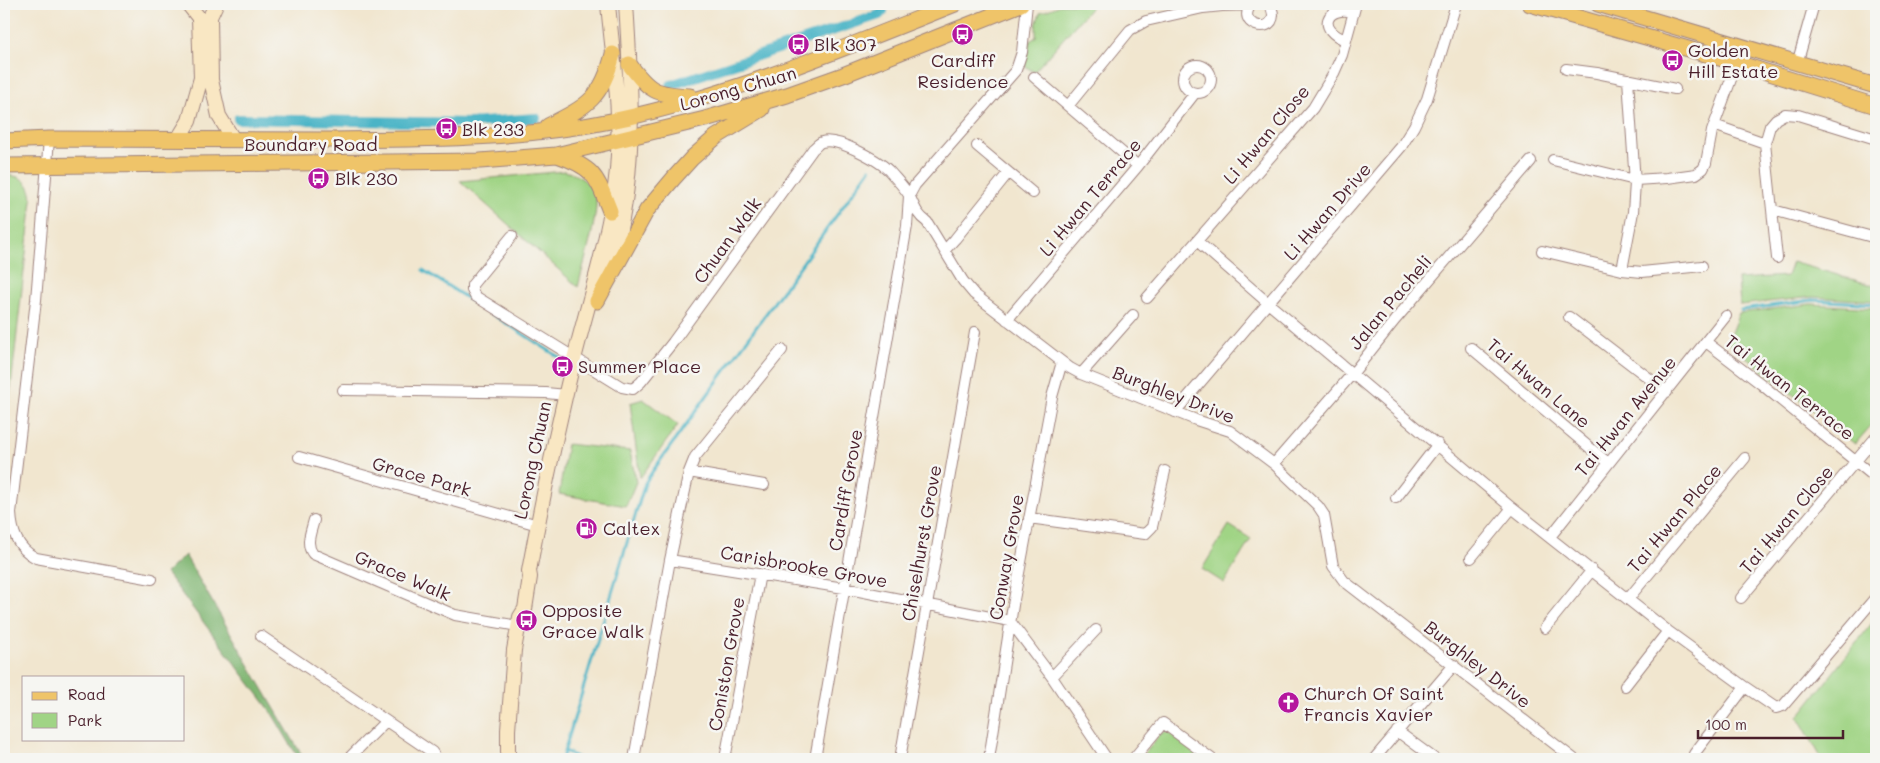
<svg xmlns="http://www.w3.org/2000/svg" width="1880" height="763" font-family="Mali,sans-serif">
<style>
.green{fill:#a0d485;stroke:#757a58}
.forest{fill:#80b672;stroke:#656a4e}
.lines{fill:none;stroke-linecap:round;stroke-linejoin:round}
.stream{stroke:#49b4c6;stroke-width:3}
.canal{stroke:#49b4c6;stroke-width:10}
.street-casing{stroke:#9e827d;stroke-width:12}
.secondary-casing{stroke:#9e827d;stroke-width:16}
.primary-casing{stroke:#9e827d;stroke-width:17}
.street{stroke:#fff;stroke-width:10}
.secondary{stroke:#f9e7c3;stroke-width:14}
.primary{stroke:#efc469;stroke-width:15}
.labels{text-anchor:middle;dominant-baseline:central;stroke-width:5;stroke-linejoin:round;paint-order:stroke}
.poi-label{font-size:18px;fill:#4a1f2b;stroke:#f6f6f2;text-anchor:start}
.street-label{font-size:18px;fill:#4a1f2b;stroke:#f6f6f2}
</style>
<rect width="100%" height="100%" fill="#f6f6f2"/>
<filter id="ink" filterUnits="userSpaceOnUse"><feTurbulence type="fractalNoise" baseFrequency=".02" numOctaves="2"/><feDisplacementMap in="SourceGraphic" scale="10" xChannelSelector="R" yChannelSelector="G"/><feConvolveMatrix kernelMatrix="1 2 1 2 8 2 1 2 1" color-interpolation-filters="sRGB"/></filter>
<filter id="wash" filterUnits="userSpaceOnUse"><feTurbulence type="fractalNoise" baseFrequency=".0096" numOctaves="4" result="noise"/><feDisplacementMap in="SourceGraphic" scale="20" xChannelSelector="R" yChannelSelector="G"/><feGaussianBlur stdDeviation="1.12" result="paint"/><feColorMatrix in="noise" values="0 0 0 0 0 0 0 0 0 0 0 0 0 0 0 0 0 1.4 0 .05"/><feComposite in="paint" operator="in"/></filter>
<g filter="url(#wash)">
<rect width="100%" height="100%" fill="#f1e6cf"/>
<path class="green" d="M1063 4H1094L1034 72 1025 66 1030 41 1036 37V25L1040 13Z
M565 171C578 175 593 183 596 198 598 218 583 266 578 287L460 181Z
M4 175C22 175 31 183 32 200L11 386 4 436Z
M1792 262 1876 286V301L1813 297 1740 305 1738 279 1787 276Z
M1811 304 1876 308V418L1875 421 1855 444 1727 342 1739 313Z
M643 399 678 425 640 478 630 403Z
M567 444 630 451 636 482 626 506 559 494Z
M1229 525 1251 539 1224 583 1202 569Z
M1876 618V759H1822L1798 717Z
M1167 731 1205 759H1141L1160 734Z"/>
<path class="forest" d="M185 555 304 759H299L270 710 166 573Z"/>
<g class="lines">
<path class="stream" d="M423 270 562 359
M1741 310 1813 300 1876 304
M565 751 580 759
M562 759 645 483 652 472 870 169"/>
<path class="canal" d="M671 85 879 15 883 11 881 4
M238 119 471 123 536 118"/>
</g>
</g>
<g filter="url(#ink)">
<g class="lines">
<defs>
<path id="street" d="M1252 4C1234 24 1272 36 1273 15 1273 10 1271 7 1268 4
M1346 40C1316 30 1326 5 1353 12
M1797 64 1814 4
M1183 79a14 14 0 1 1 28 0a14 14 0 1 1-28 0Z
M1566 69 1597 73 1675 89
M1034 77 1138 166
M1068 106 1130 30 1146 21 1203 8 1222 6 1251 5
M1714 125 1765 143
M49 139 36 300 11 513C12 532 17 548 36 558L152 579
M977 146 1033 193
M1553 160 1635 180 1667 178 1696 174 1703 169 1706 163 1712 131 1737 63
M1773 210 1876 238
M512 236 472 285V290L475 296 622 387 633 389 641 382 673 342 813 149C816 147 818 143 822 142 837 137 881 161 891 173 897 180 906 189 910 197 915 208 917 215 927 222L963 281 974 294 1070 368 1081 374 1196 420 1230 431 1274 464 1318 506 1324 515 1333 566 1344 581 1574 759
M1197 241 1268 303 1512 508 1668 631 1745 687 1776 708 1783 706 1876 597
M945 250 955 239 1008 173
M1542 251 1622 270 1642 272 1702 266
M1777 258 1765 143 1770 126 1776 119 1785 114 1798 115 1876 139
M1622 270 1633 212 1635 183 1628 79
M1147 298 1313 108 1334 73 1342 55 1356 4
M1569 317 1667 392
M1007 320 1138 166 1195 93
M1706 342 1761 384 1876 478
M1471 348 1608 463
M1081 374 1133 315
M343 390 546 393 566 395
M1175 412 1401 147 1414 126 1427 99 1456 4
M299 457 538 525
M1274 464 1353 373 1395 320 1531 161
M689 472 764 485
M1396 498 1438 444
M1029 518 1145 534 1152 527 1165 471
M314 520C311 532 305 544 313 554L455 615 518 626
M1550 537 1726 316
M1471 558 1512 508
M670 560 844 588 1010 621 1052 677 1107 759
M1741 598 1876 437
M1628 599 1745 458
M1545 628 1592 570
M261 636 432 752 437 759
M1052 677 1096 630
M1625 686 1668 631
M1397 731 1435 759
M1694 754 1745 687
M348 759 385 722
M634 759 670 560 689 472 695 457 782 350
M725 759 760 574
M815 759 907 226 909 196 915 185 1016 70 1022 52 1027 4
M900 759 975 332
M989 759 1013 605 1052 397 1062 362
M1133 759 1163 723 1212 759
M1374 759 1454 665"/>
<path id="secondary" d="M216 4 210 17 211 80 219 116 233 139
M178 139 189 121 201 78 199 18 188 4
M607 275C638 189 632 93 626 4
M508 759V730L514 650 520 617 525 609 530 577 529 571C542 500 557 429 574 359 589 299 611 232 617 170 622 115 613 59 608 4"/>
<path id="primary" d="M1530 4 1737 63 1876 106
M1598 4 1876 86
M629 64C650 92 655 94 690 96
M548 126C587 106 602 99 613 54
M4 141 49 139C140 140 232 140 324 140 421 139 520 140 616 120 733 95 844 48 955 4
M557 155C595 168 596 176 610 211
M4 166 480 161 556 155 705 119 787 95 843 75 1021 4
M597 301 647 210 673 179 692 158 716 137 762 109"/>
</defs>
<use href="#street" class="street-casing"/>
<use href="#secondary" class="secondary-casing"/>
<use href="#primary" class="primary-casing"/>
<use href="#street" class="street"/>
<use href="#secondary" class="secondary"/>
<use href="#primary" class="primary"/>
</g>
</g>
<defs>
<symbol id="bus-disc" viewBox="-11 -11 22 22"><circle r="9.5" fill="#b5179e" stroke="#f6f6f2"/><path d="M-5-6H5V4H4V6H2V4H-2V6H-4V4H-5ZM-3.5-4V0h7V-4ZM-3.5 1.2v1.5H-2V1.2ZM2 1.2v1.5H3.5V1.2Z" fill="#fff"/></symbol>
<symbol id="fuel-disc" viewBox="-11 -11 22 22"><circle r="9.5" fill="#b5179e" stroke="#f6f6f2"/><path d="M-5.5-6h7V0h2V4h1.3V-2.5L3-4.5l.8-.8L6-3V5H2.5V1h-1V6h-7ZM-4.2-4.7v3.2H.2V-4.7Z" fill="#fff"/></symbol>
<symbol id="church-disc" viewBox="-11 -11 22 22"><circle r="9.5" fill="#b5179e" stroke="#f6f6f2"/><path d="M-1.2-6h2.4v3.5h3.3v2.4h-3.3V6h-2.4V-.1h-3.3v-2.4h3.3Z" fill="#fff"/></symbol>
</defs>
<g fill-rule="evenodd">
<use href="#bus-disc" x="950" y="22" width="25" height="25"/>
<use href="#bus-disc" x="786" y="32" width="25" height="25"/>
<use href="#bus-disc" x="1660" y="48" width="25" height="25"/>
<use href="#bus-disc" x="434" y="116" width="25" height="25"/>
<use href="#bus-disc" x="306" y="166" width="25" height="25"/>
<use href="#bus-disc" x="550" y="354" width="25" height="25"/>
<use href="#fuel-disc" x="574" y="516" width="25" height="25"/>
<use href="#bus-disc" x="514" y="608" width="25" height="25"/>
<use href="#church-disc" x="1276" y="690" width="25" height="25"/>
</g>
<g class="labels">
<g class="poi-label">
<text x="814" y="44">Blk 307</text>
<text x="1688" y="50">Golden<tspan x="1688" dy="21">Hill Estate</tspan></text>
<text x="963" y="60" text-anchor="middle">Cardiff<tspan x="963" dy="21">Residence</tspan></text>
<text x="462" y="129">Blk 233</text>
<text x="335" y="178">Blk 230</text>
<text x="578" y="366">Summer Place</text>
<text x="603" y="528">Caltex</text>
<text x="542" y="610">Opposite<tspan x="542" dy="21">Grace Walk</tspan></text>
<text x="1304" y="693">Church Of Saint<tspan x="1304" dy="21">Francis Xavier</tspan></text>
</g>
<g class="street-label">
<text transform="translate(738 88) rotate(-16)">Lorong Chuan</text>
<text transform="translate(1266 134) rotate(-50)">Li Hwan Close</text>
<text x="311" y="144">Boundary Road</text>
<text transform="translate(1090 197) rotate(-50)">Li Hwan Terrace</text>
<text transform="translate(1327 211) rotate(-49)">Li Hwan Drive</text>
<text transform="translate(727 240) rotate(-54)">Chuan Walk</text>
<text transform="translate(1390 302) rotate(-50)">Jalan Pacheli</text>
<text transform="translate(1539 383) rotate(40)">Tai Hwan Lane</text>
<text transform="translate(1790 387) rotate(38)">Tai Hwan Terrace</text>
<text transform="translate(1174 394) rotate(21)">Burghley Drive</text>
<text transform="translate(1625 416) rotate(-51)">Tai Hwan Avenue</text>
<text transform="translate(532 460) rotate(-78)">Lorong Chuan</text>
<text transform="translate(422 476) rotate(16)">Grace Park</text>
<text transform="translate(845 490) rotate(-80)">Cardiff Grove</text>
<text transform="translate(1674 518) rotate(-50)">Tai Hwan Place</text>
<text transform="translate(1786 519) rotate(-50)">Tai Hwan Close</text>
<text transform="translate(921 543) rotate(-80)">Chiselhurst Grove</text>
<text transform="translate(1006 557) rotate(-80)">Conway Grove</text>
<text transform="translate(804 566) rotate(10)">Carisbrooke Grove</text>
<text transform="translate(403 575) rotate(23)">Grace Walk</text>
<text transform="translate(726 664) rotate(-80)">Coniston Grove</text>
<text transform="translate(1478 664) rotate(38)">Burghley Drive</text>
</g>
</g>
<rect width="1880" height="763" fill="none" stroke="#f6f6f2" stroke-width="20"/>
<rect x="22" y="676" width="162" height="65" fill="#f6f6f2" stroke="#b1a0a2"/>
<rect x="32" y="692" width="25" height="8" fill="#efc469" stroke="#b1a0a2"/>
<text x="68" y="700" font-size="15" fill="#4a1f2b">Road</text>
<rect x="32" y="713" width="25" height="15" fill="#a0d485" stroke="#b1a0a2"/>
<text x="68" y="726" font-size="15" fill="#4a1f2b">Park</text>
<path d="M1698 730v8h145v-8" fill="none" stroke="#4a1f2b" stroke-width="2.5"/>
<text x="1705" y="730" font-size="15" fill="#4a1f2b" stroke="#f6f6f2" stroke-width="4" paint-order="stroke">100 m</text>
</svg>
